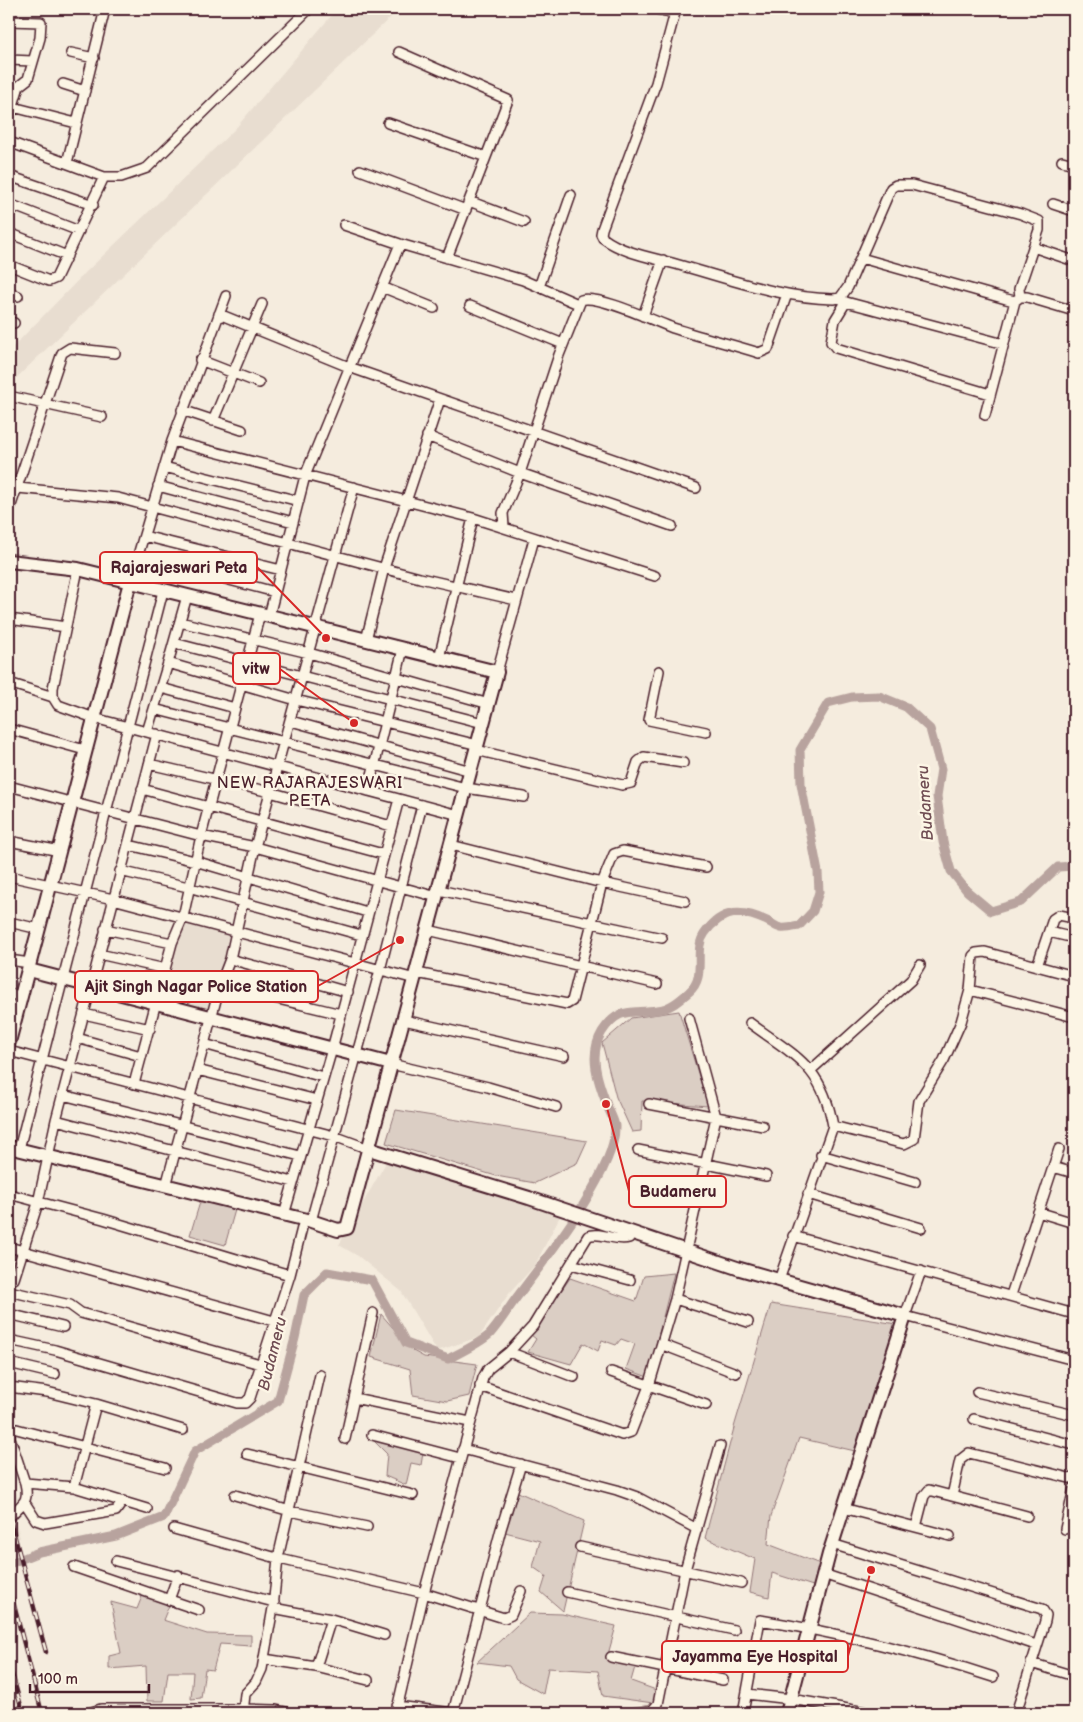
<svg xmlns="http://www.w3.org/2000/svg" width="1083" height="1722" font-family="'Balsamiq Sans',sans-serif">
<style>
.built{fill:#e8ddd0}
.green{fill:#dbcec4;stroke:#927678}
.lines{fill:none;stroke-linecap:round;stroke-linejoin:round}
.canal{stroke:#b8a39e;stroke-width:9}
.street-casing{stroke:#4a1f2b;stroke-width:12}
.secondary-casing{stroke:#4a1f2b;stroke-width:16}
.street{stroke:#fcf5e5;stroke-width:9}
.secondary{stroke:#fcf5e5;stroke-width:12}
.rail-casing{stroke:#4a1f2b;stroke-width:4.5}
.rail{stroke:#fcf5e5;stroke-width:2.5;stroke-dasharray:8;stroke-linecap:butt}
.labels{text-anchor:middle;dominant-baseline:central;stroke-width:5;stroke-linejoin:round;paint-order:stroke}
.neighbourhood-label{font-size:16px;letter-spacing:1px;fill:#4a1f2b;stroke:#fcf5e5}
.water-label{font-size:16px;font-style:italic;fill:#704d53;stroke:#fcf5e5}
.leader{fill:none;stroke:#d62828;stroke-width:2}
.callout-dot{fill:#d62828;stroke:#fcf5e5;stroke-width:2}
.callout{fill:#fcf5e5;stroke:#d62828;stroke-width:2}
.callout-label{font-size:16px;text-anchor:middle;font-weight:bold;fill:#4a1f2b}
</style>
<rect width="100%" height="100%" fill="#f5ecde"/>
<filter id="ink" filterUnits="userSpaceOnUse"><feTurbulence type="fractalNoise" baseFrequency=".02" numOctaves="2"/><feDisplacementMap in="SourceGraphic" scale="10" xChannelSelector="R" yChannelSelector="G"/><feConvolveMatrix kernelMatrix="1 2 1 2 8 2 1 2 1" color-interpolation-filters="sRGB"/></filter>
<g filter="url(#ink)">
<path class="built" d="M337 9H399L9 385V351L86 272 235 129Z
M183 919 232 932 210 1010 162 997Z
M388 1159 560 1216 535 1265 508 1295 479 1337 437 1351 401 1291 358 1256 339 1245Z
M9 1465 21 1511 15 1519 20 1538 9 1540Z"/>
<path class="green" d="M679 1011 708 1106 642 1101 641 1131 632 1132 616 1097 602 1043 631 1018Z
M396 1110 587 1141 577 1163 535 1183 496 1176 386 1143Z
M201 1199 227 1205 235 1210 225 1245 190 1235Z
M674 1273 648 1377 626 1369 635 1344 621 1339 616 1345 602 1340 598 1351 583 1343 571 1364 528 1352 536 1339 531 1335 570 1278 636 1301 644 1276Z
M771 1304 897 1324 855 1451 799 1438 771 1516 768 1544 820 1564 813 1586 772 1573 769 1597 750 1592 755 1559 705 1538 735 1424Z
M381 1314 413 1351 424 1357 477 1364 469 1396 447 1401 413 1395 410 1369 371 1357Z
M373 1440 423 1453 421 1465 411 1463 406 1485 385 1476 387 1454Z
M518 1492 584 1521 563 1611 541 1592 546 1576 533 1567 540 1541 505 1532Z
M143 1594 170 1603 163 1620 207 1634 251 1635V1646L220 1644 213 1670 205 1669 201 1698 191 1699 193 1672H168L164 1701H147L146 1666 109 1669V1656L121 1653 111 1602 137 1609Z
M530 1613 562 1614 616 1626 607 1658 635 1667 631 1681 656 1690 653 1703 603 1696 598 1671 548 1668 543 1694 516 1679 509 1666 477 1662Z"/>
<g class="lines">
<path class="canal" d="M9 1564 39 1552 116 1536 164 1517 195 1451 278 1401 295 1338 304 1295 327 1272 372 1280 406 1343 448 1359C461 1352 479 1344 490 1334 500 1323 508 1309 517 1297 544 1261 617 1170 615 1126 614 1119 609 1111 607 1105 598 1082 588 1055 602 1032 619 1006 631 1014 657 1010 670 1009 680 1000 689 992 708 976 692 950 705 933 722 909 742 909 767 921 772 923 776 927 781 928 786 929 794 927 799 926L813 911 819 892 818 872 801 784 800 750 828 703 852 697 879 696 906 707 930 729 941 769 937 796 943 842 951 871 967 891 991 911 1021 902 1058 867 1074 866"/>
<defs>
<path id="street" d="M656 9 674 13
M676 9 656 83 602 229 601 234 603 238C624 254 655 258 679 265 730 279 781 298 833 299L840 298 848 287 891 188 896 185H912L1021 214 1039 221V230L1019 289 1020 297
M9 21 41 22 40 38 28 79 19 86 9 119
M399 52 508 100 447 258
M71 53 94 58
M9 60 33 61
M63 84 85 91
M9 106 76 123
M388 123 486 157
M9 142 104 177H121L147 168 309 9
M1062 161 1074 164
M67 163 105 9
M360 170 466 210
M9 176 93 205
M469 201 524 222
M9 204 79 231
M1053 204 1074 211
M344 225 400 244 523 280 578 304
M9 233 67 256
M1033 247 1074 261
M861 258 1006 299 1015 301 1020 297H1027L1074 311
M9 265 49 281 56 278 104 177
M382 287 434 308
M539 287 571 195
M9 292 18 296
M841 299 846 302 1004 344
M846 302 835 320 831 342 836 348 990 394
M470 306 563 344
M219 314 349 367 696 488
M643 316 663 260
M9 322 14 323
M200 360 259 383
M13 397 102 417
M182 410 242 430
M985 415 1015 301
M213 421 262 304
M427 436 520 473 672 526
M172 441 473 518 655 576
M164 467 299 501
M158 486 293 522
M18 488 118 498 420 578 516 600
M9 511 62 353 70 348 115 353
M504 527 503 513 520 473 559 355 581 300C597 294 654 321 673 328 701 337 730 344 759 353L768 349 787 294
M144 536 281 570
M138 556 275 592
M78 569 53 688V697L58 705 94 718 459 815
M130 582 172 441 226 296
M269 616 305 476 400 244
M9 619 66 627
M180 622 309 653 489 704
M366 640 384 568 440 399
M174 643 483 723
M439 658 473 518
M168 663 187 596
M659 671 649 720 706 732
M497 672 534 539
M9 683 53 697
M161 688 235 708
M154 709 466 788 524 797
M291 721 471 771
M9 729 85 750
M147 732 168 663 296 700 478 745
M476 750 622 785 631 783 638 762 644 757 683 763
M149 764 270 792 391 826
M9 786 201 836 255 847 437 897
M142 789 383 854
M368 791 403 649
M9 841 60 851
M129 845 195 861 367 912
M451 845 602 883 685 901
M120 871 188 887 361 935
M9 876 113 899 415 979
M439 890 662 938
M9 922 39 929
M105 929 172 943
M428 930 657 984
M1049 932 1074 938
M99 954 165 969
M230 959 348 992
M9 960 30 963
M1037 966 1053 919 1059 915 1074 918
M417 973 567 1004 572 1001 602 883 614 854 623 851 706 867
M220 985 341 1014
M970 990 1074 1017
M9 994 22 996
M84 1014 150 1029
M404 1020 564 1056
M750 1023C796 1057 822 1066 833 1126
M77 1038 141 1056
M204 1044 323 1077
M9 1051 334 1136 369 1149
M391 1064 488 1087 556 1107
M197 1070 317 1100
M811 1070 911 980 920 965
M134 1084 172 943 183 917 201 836 260 614
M63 1095 300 1156
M649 1104 763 1126
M56 1120 293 1182
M19 1149 163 591
M638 1150 766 1176
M821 1155 915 1182
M1053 1167 1074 1173
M166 1186 220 985 230 959 255 847 354 487
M9 1194 103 1219 290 1275
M808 1194 921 1228
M1038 1212 1074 1223
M284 1215 332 1049 399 799
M311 1221 380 970 422 805
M793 1236 1074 1314
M9 1247 274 1321
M571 1264 630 1280
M921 1271 905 1316 1074 1360
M14 1279 38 1203 56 1120 157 734
M779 1280 833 1126 904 1144 914 1139 919 1101 944 1060 961 1022 970 990 973 956 976 953 985 952 1074 976
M9 1291 70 1305 81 1313 260 1364
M1011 1295 1059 1149
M675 1299 748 1322
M9 1314 63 1327
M9 1340 55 1350 237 1403H245L250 1398 290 1275 304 1220
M663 1345 736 1373
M509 1352 574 1377
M9 1363 55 1374
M611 1372 706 1405
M480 1386 622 1435 631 1432 649 1386 675 1299 716 1117 689 1018
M9 1387 47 1392 96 1404 74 1487
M977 1392 1074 1415
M354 1398 470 1422
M96 1404 183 1430
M974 1419 1074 1445
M9 1427 165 1468
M9 1435 25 1483 74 1487 147 1509
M372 1435 460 1458
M345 1439 373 1313
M463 1449 617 1490 637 1497 697 1529
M247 1454 413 1495
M235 1495 290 1511 367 1527
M952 1496 960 1460 969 1453 1069 1478 1074 1477
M25 1503 36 1520 45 1523 116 1511 123 1501
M843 1508 950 1536
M9 1518C20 1503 30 1505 25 1483
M916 1527 924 1496 929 1490 1027 1516
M174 1529 284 1560 424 1593 504 1618 511 1615 521 1591
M1065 1529 1074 1488
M832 1544 1042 1609 1046 1615 1045 1621 1016 1713
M580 1547 741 1583
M116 1561 274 1602
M74 1567 199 1610
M823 1574 1036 1645
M567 1592 734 1630
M169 1600 178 1575
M273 1608 331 1619 384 1635
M611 1657 723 1680
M264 1659 316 1667 368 1680
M1031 1663 1074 1676
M316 1667 331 1619
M747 1694 791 1699 871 1713
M397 1706 453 1713
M89 1713 101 1709H244L275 1710 290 1713
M243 1713 245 1694 256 1682 262 1669 273 1608 278 1558 320 1375
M396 1713 424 1593 483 1378 488 1369 509 1352 533 1326 588 1236C601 1231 615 1242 629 1238
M453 1713 501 1529 521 1464
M633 1713 652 1711 658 1704 685 1570 720 1446
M743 1713 760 1620C839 1633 917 1652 993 1677"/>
<path id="secondary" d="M9 561 78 569 497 672 347 1228 338 1230 311 1221 9 1147
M29 970 391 1064
M9 1042 130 582
M369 1149 529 1198 740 1269 905 1316 829 1554 787 1713"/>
</defs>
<use href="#street" class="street-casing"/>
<use href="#secondary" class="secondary-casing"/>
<use href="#street" class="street"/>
<use href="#secondary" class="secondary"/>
<defs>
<path id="rail" d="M10 1519 46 1652
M9 1586 42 1713
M9 1663 23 1713
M9 1700 12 1713"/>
</defs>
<use href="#rail" class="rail-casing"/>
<use href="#rail" class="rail"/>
</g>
</g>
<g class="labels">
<g class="neighbourhood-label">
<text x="310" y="783">NEW RAJARAJESWARI<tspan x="310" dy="18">PETA</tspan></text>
</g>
<g class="water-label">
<text transform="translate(926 803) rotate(-94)">Budameru</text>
<text transform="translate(273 1354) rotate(-76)">Budameru</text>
</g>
</g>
<path class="leader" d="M326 638L257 567M354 723L280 669M400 940L318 986M606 1104L629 1191M871 1570L848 1656"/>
<g class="callout-dot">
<circle cx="326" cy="638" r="5"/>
<circle cx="354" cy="723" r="5"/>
<circle cx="400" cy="940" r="5"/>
<circle cx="606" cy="1104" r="5"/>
<circle cx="871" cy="1570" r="5"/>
</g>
<g class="callout">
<rect x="100" y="552" width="157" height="31" rx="5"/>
<rect x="233" y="653" width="47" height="31" rx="5"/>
<rect x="75" y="971" width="243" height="31" rx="5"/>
<rect x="629" y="1176" width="97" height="31" rx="5"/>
<rect x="662" y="1641" width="186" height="31" rx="5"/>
</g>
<g class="callout-label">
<text x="179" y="573">Rajarajeswari Peta</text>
<text x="256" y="674">vitw</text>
<text x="196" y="992">Ajit Singh Nagar Police Station</text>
<text x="678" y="1197">Budameru</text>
<text x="755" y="1662">Jayamma Eye Hospital</text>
</g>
<rect width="1083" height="1722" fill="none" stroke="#fcf5e5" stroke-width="30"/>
<rect x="15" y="15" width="1053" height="1692" fill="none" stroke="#4a1f2b" stroke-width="2" filter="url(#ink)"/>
<path d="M30 1684v8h119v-8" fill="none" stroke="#4a1f2b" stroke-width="2.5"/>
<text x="38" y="1684" font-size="15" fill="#4a1f2b" stroke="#fcf5e5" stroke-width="4" paint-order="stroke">100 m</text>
</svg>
